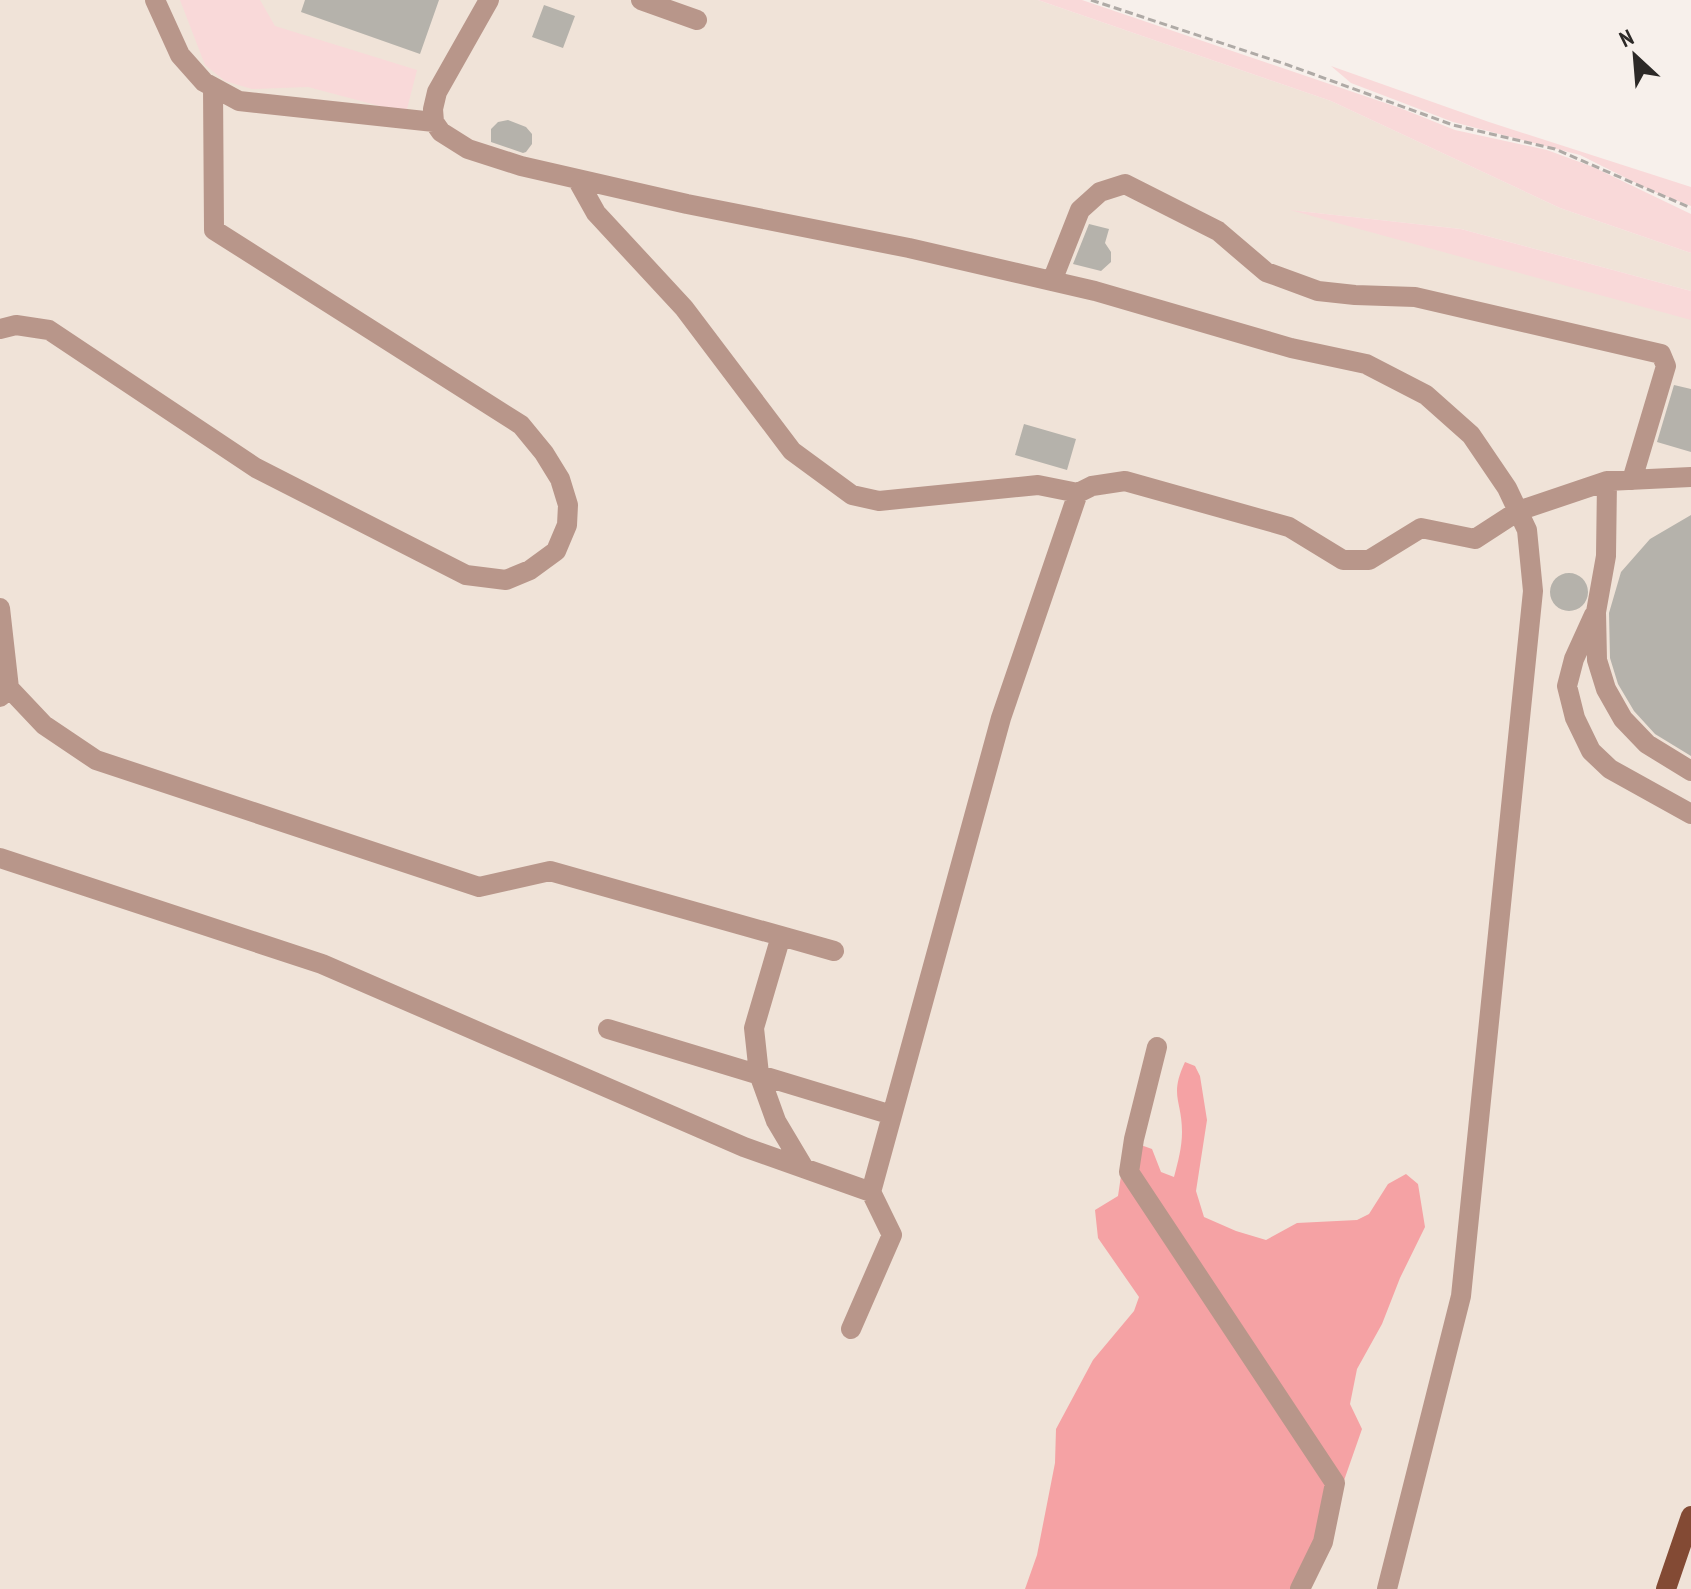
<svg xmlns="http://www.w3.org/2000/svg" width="1691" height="1589" font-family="'PT Sans Narrow',sans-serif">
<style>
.built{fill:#f0e3d8}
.green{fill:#f9d9d9}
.forest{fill:#f5a2a4}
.building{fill:#b5b2ab}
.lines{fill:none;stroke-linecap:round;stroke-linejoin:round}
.path{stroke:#afaaa6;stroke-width:3;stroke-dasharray:8 4;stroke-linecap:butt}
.minor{stroke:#b8968a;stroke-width:20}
.major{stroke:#834a34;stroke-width:20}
</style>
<rect width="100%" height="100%" fill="#f7f0eb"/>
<path class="built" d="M0 0H1038L1331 101 1560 208 1691 253V291L1461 229 1298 211 1691 316V1589H0Z"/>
<path class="green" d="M180 0H260L275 26 417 70 406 113 308 87 252 89 225 81 205 65Z
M1038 0H1082L1400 108 1455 130 1547 150 1593 167 1691 214V253L1560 208 1331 101Z
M1331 66 1489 122 1691 187V206L1652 191 1580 155 1453 122 1351 83Z
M1290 210 1461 229 1691 291V320Z"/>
<path class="forest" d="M1185 1062 1195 1066 1200 1076 1207 1120 1196 1191 1204 1217 1236 1231 1266 1240 1297 1223 1357 1220 1369 1214 1388 1184 1406 1174 1418 1184 1425 1227 1400 1278 1382 1324 1357 1369 1350 1404 1362 1429 1306 1589H1025L1037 1555 1055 1463 1056 1429 1093 1360 1134 1311 1139 1297 1098 1238 1095 1210 1118 1196 1125 1149 1138 1144 1152 1149 1161 1172 1174 1177C1178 1162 1182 1147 1182 1132 1182 1100 1169 1096 1185 1062Z"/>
<path class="building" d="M305 0H439L420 54 301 12Z
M544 5 575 16 563 48 532 37Z
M508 120 526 127 532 134V144L526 152 523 153 491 142V129L498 122Z
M1089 224 1109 229 1105 243 1111 252V262L1101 271 1073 264Z
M1674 385 1691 389V452L1657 442Z
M1024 424 1076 439 1067 470 1015 455Z
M1691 515V756L1655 734 1634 711 1618 684 1610 658 1609 613 1621 572 1650 539Z
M1550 592a19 19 0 1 1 38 0a19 19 0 1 1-38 0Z"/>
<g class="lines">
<path class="path" d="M1091 0 1288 65 1453 125 1555 149 1691 208"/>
<path class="minor" d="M155 0 180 55 204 82 239 101 434 122
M489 0 437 92 433 109 434 122 441 132 468 149 521 166 687 204 909 248 1095 291 1291 348 1366 364 1426 395 1471 435 1507 488 1527 530 1533 591 1461 1296 1387 1589
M641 0 697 20
M577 179 596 213 684 308 792 451 852 495 879 501 1038 485 1078 493
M1052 281 1080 210 1100 192 1125 184 1218 231 1266 272 1318 291 1355 295 1415 297 1661 354 1666 366 1632 480
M0 329 16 325 49 330 256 468 466 575 506 580 530 570 556 551 567 525 568 505 560 479 544 453 521 425 214 230 213 87
M1607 481 1606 556 1596 612 1597 660 1606 689 1623 719 1647 744 1691 771
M0 608 9 688 0 697
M1594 615 1574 659 1567 686 1575 718 1591 751 1610 769 1691 814
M9 688 44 725 96 760 479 887 550 871 834 951
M0 858 322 964 744 1147 871 1192
M781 936 754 1028 759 1074 776 1121 804 1168
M608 1029 892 1115
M1157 1047 1134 1139 1129 1172 1335 1483 1323 1542 1300 1589
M851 1329 892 1235 871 1192 1001 718 1078 493 1092 486 1125 481 1289 527 1343 560H1369L1421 528 1475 539 1518 511 1607 481 1691 477"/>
<path class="major" d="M1666 1589 1691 1516"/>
</g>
<g transform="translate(1635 56) rotate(334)" stroke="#f7f0eb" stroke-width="6" paint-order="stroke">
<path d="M0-6L14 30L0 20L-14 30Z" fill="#2c2927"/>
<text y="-12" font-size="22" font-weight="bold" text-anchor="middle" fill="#2c2927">N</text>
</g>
</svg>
